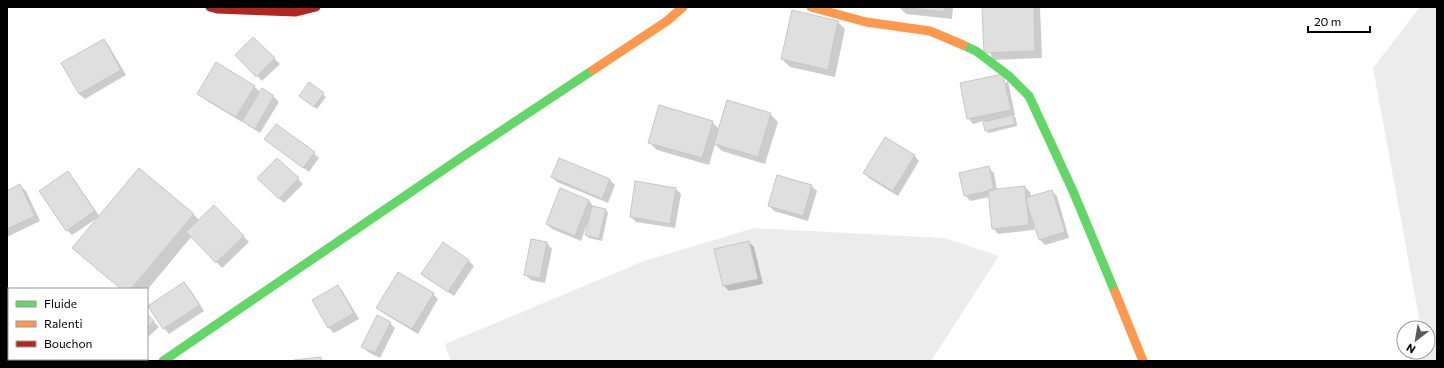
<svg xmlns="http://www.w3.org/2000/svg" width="1444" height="368" font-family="Commissioner,sans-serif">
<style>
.green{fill:#ececec}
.shadow{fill:#0003}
.building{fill:#dfdfdf;stroke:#c7c7c7}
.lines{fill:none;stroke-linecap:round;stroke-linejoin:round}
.fast{stroke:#63d668;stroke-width:9}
.slow{stroke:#ff974d;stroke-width:9}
.jam{stroke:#b3261e;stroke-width:9}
</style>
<rect width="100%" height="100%" fill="#fff"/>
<path class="green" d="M1420 7H1437V361H1422V352H1428V328H1421L1373 68Z
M754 228 945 238 999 256 931 361H451L445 344 644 261Z"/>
<path class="shadow" d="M899 7H953L952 19 906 14Z
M983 7H1040L1042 58 992 60Z
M838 22 845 29 835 77 790 67 782 59Z
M253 38 280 64 262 81 236 55Z
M104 40 109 46 126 75 85 99 79 94Z
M216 64 255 87 261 93 262 90 274 97 279 102 260 133 249 126 243 121 242 122 204 99 199 93Z
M1008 81 1015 115 1013 116 1016 118 1017 126 989 133 986 131 984 121 973 124 968 118Z
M309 84 326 97 317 109 303 99Z
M770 114 778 122 765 164 722 151 715 144 709 165 657 150 650 143 712 122 719 129Z
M265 139 314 153 319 158 309 172Z
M914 155 919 161 898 196 870 179 864 173Z
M277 159 303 184 284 203 259 178Z
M559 159 610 180 615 185 608 203 557 182 552 177Z
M988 167 994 173 997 190 1025 187 1030 192 1031 197 1051 191 1057 196 1069 238 1045 245 1040 240 1035 224 1034 230 998 234 993 228 990 197 970 201 965 195Z
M67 173 73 178 100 217 193 214 199 220 214 206 249 242 222 268 192 236 147 290 121 289 74 248 99 217 72 235 67 230Z
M20 186 26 191 40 221 7 237V192Z
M811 186 817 191 808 221 774 211 769 205Z
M675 188 681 194 675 228 636 222 631 217Z
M561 190 589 201 594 207 606 210 608 213 602 241 589 238 586 235 588 221 581 241 552 229 547 224Z
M532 240 547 243 552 249 545 283 531 280 525 275Z
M749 242 754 247 763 284 729 291 724 286Z
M443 244 469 261 474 266 454 296 428 279 423 274Z
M184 283 189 288 204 311 169 334 164 328 149 306Z
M338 287 343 292 359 319 334 333 329 328 313 301Z
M433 294 438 299 418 334 383 313 377 308Z
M147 315 159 327 147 338Z
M390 323 395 328 380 358 368 352 363 347Z"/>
<path class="building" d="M900 7H945V12Z
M982 7H1034L1035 51 984 53Z
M792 10 838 21 828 70 781 59Z
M253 37 275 58 256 77 235 55Z
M104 39 121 70 79 94 61 63Z
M216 62 255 86 236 117 197 94Z
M1003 74 1011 110 967 119 960 83Z
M309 82 324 93 314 107 299 96Z
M262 88 274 96 255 129 242 121Z
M727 100 771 113 758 157 714 144Z
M659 105 713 121 702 158 648 143Z
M1013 115 1015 124 985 131 983 122Z
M276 124 315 152 303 168 264 139Z
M885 137 915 155 893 191 863 173Z
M277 158 299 178 279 199 257 178Z
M559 158 610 179 602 199 551 177Z
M989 166 994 190 964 196 959 173Z
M139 168 194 214 131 289H121L72 248Z
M68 171 95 211 66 231 39 191Z
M777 175 812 185 803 216 768 206Z
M635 181 676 188 670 224 630 217Z
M20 184 35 216 7 229V191Z
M1025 186 1029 225 992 229 988 190Z
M560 188 589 200 575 236 546 224Z
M1052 190 1065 232 1039 240 1025 198Z
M214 205 244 236 216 263 186 232Z
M592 206 606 209 599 239 585 235Z
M531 239 547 242 540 278 524 275Z
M749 241 758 279 723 286 714 249Z
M443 242 469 260 448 292 421 274Z
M398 272 434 293 412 329 376 308Z
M184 282 200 305 163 329 148 306Z
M338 285 354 313 328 328 312 300Z
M147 314 154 321 147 328Z
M377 315 391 322 375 353 361 347Z
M321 357 322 361H294V360Z"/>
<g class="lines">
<path class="fast" d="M963 45 976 51 1009 76 1029 96 1073 191 1115 292
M163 361 465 155 593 70"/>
<path class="slow" d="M811 7 866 22 930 31 963 45
M593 70 667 21 683 7
M1115 292 1143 361"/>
<path class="jam" d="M210 7 217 9 296 12 316 7"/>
</g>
<rect width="1444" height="368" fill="none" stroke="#000000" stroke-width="16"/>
<rect x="8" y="288" width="140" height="72" fill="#ffffff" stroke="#999999"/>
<rect x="16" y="301" width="20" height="6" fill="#63d668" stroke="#999999"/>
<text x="44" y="308" font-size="12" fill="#000000">Fluide</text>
<rect x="16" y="321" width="20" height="6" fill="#ff974d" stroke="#999999"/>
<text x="44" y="328" font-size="12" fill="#000000">Ralenti</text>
<rect x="16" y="341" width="20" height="6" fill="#b3261e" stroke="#999999"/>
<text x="44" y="348" font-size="12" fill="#000000">Bouchon</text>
<g transform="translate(1416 340) rotate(211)"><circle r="19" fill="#ffffff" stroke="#999999"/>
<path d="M0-3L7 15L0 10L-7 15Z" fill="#595959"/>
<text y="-6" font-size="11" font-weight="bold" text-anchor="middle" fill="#000000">N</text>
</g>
<path d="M1308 26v6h62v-6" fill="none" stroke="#000000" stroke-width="2"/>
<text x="1314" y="26" font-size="12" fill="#000000" stroke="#ffffff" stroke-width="3" paint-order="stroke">20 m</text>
</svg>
